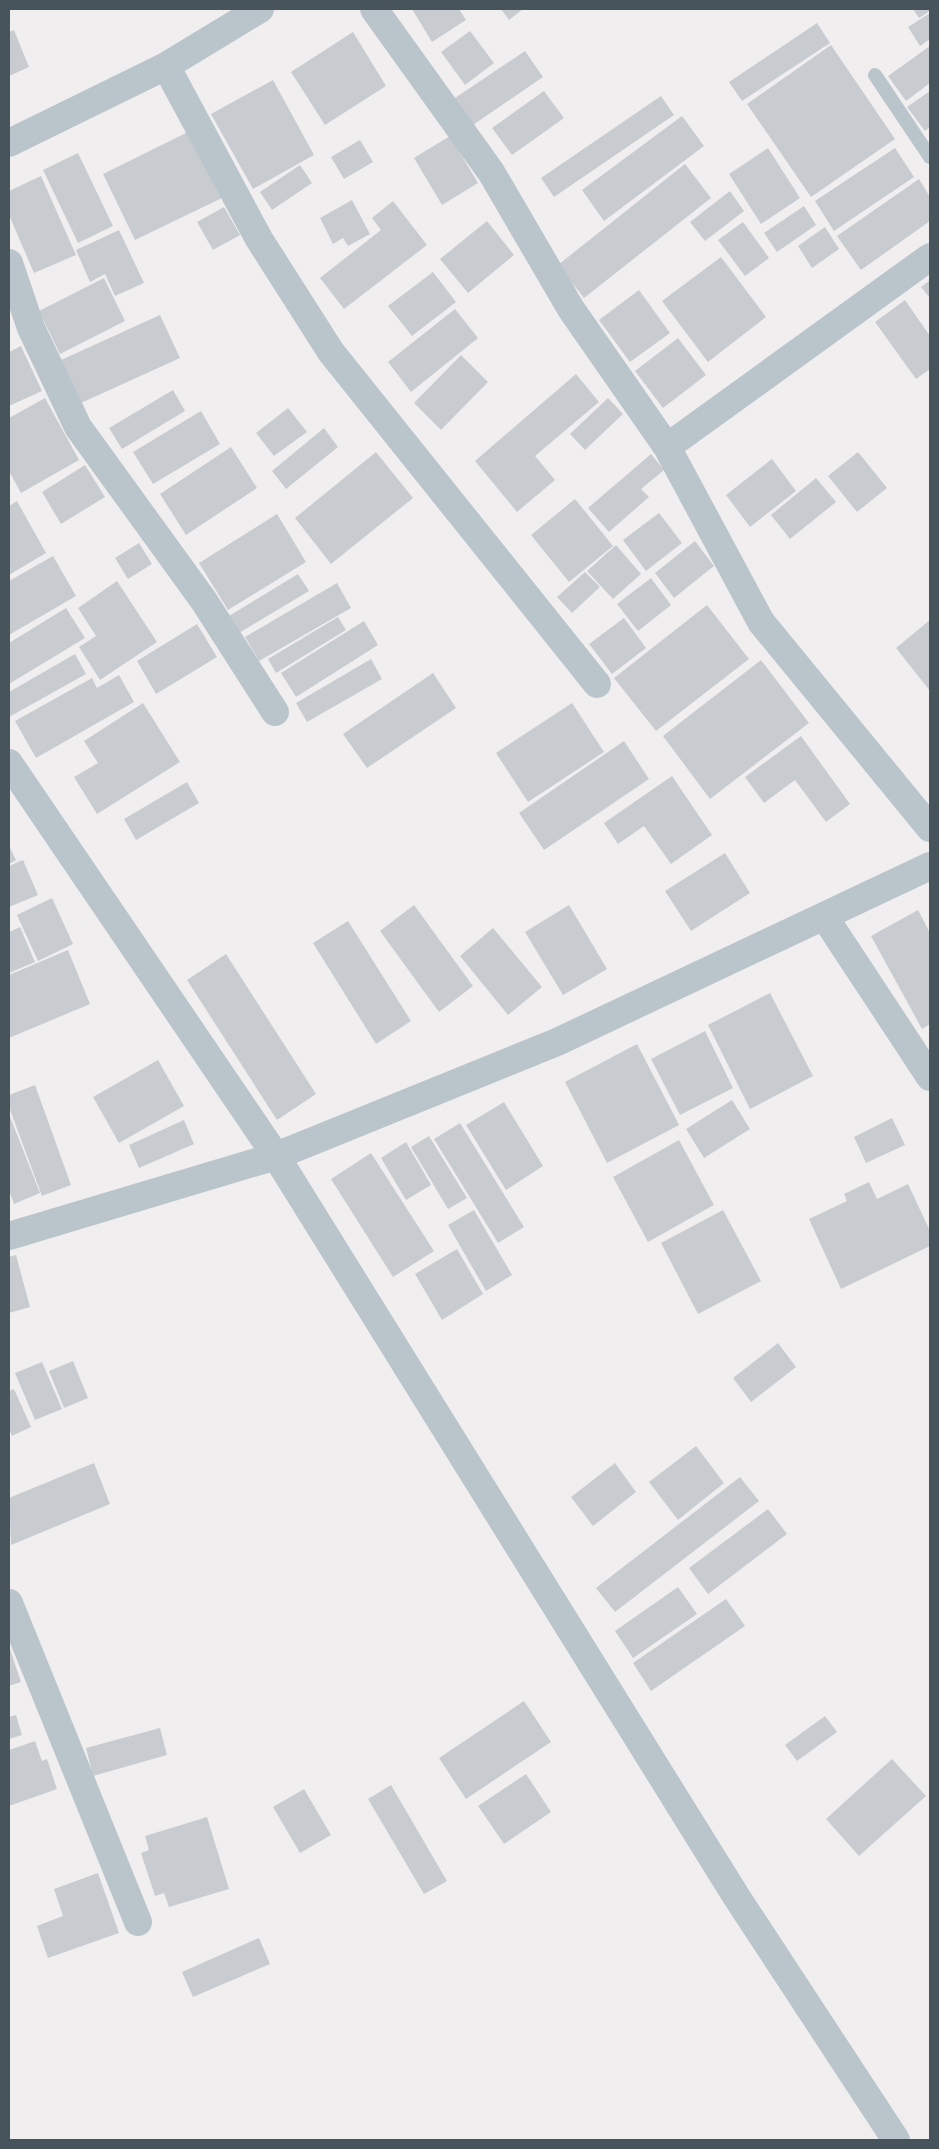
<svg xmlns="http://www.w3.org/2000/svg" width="939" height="2149" font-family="Poppins,sans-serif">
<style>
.building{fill:#c8ccd1}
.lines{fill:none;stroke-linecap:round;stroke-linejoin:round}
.lane{stroke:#bac5cb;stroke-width:14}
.street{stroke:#bac5cb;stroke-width:28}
</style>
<rect width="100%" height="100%" fill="#f1eeef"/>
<path class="building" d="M412 9H459L466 20 432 42Z
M501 9H523L509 20Z
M913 9H930V11L919 18Z
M930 13V39L920 46 908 27Z
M817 23 830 43 742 101 729 82Z
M14 30 29 67 9 76V32Z
M470 31 494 63 465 85 441 52Z
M353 32 386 86 325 125 291 72Z
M831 45 895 139 811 197 747 104Z
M930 46V83L906 101 888 76Z
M525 51 543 77 470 127 452 100Z
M273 80 314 155 253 189 211 114Z
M544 91 564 118 512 155 492 128Z
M930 91V127L925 131 907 107Z
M661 96 674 115 554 197 541 178Z
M682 116 704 146 604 221 582 190Z
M190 131 222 198 135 240 103 174Z
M450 136 478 183 442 205 414 158Z
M360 140 373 162 344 179 331 157Z
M768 148 800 198 761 224 729 174Z
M895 148 914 177 834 231 815 201Z
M78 153 113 226 78 243 43 170Z
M685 164 711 198 584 298 558 265Z
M300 165 312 183 272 210 260 192Z
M41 176 76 255 34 273 9 215V191Z
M919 179 930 197V221L861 270 837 236Z
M730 191 744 211 705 241 690 222Z
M352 200 370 234 348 246 343 238 333 244 320 218Z
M393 201 427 245 344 309 320 278 381 230 372 218Z
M804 206 816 225 777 252 764 233Z
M224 207 240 235 213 250 197 222Z
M487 221 514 255 468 293 440 259Z
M743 222 769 258 745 276 718 240Z
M825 227 839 249 812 268 798 246Z
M119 230 144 283 115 296 105 274 90 282 76 250Z
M721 257 766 317 708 362 662 301Z
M433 272 456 302 412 336 388 306Z
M104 278 125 321 60 354 39 311Z
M930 280V298L921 287Z
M639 290 670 333 630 362 599 320Z
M905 300 930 336V369L916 379 875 322Z
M455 309 478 338 411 392 388 362Z
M160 315 180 358 81 403 61 360Z
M678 338 706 375 663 408 635 371Z
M21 346 42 391 9 406V352Z
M461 355 488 382 441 430 414 403Z
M576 374 599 402 535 456 555 480 517 512 475 461Z
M173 390 185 411 122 449 109 428Z
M45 398 79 460 21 493 9 471V418Z
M608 398 623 414 585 450 570 434Z
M288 408 307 432 274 456 256 433Z
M201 411 220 444 153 484 133 452Z
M324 428 338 447 286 489 272 471Z
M231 447 257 488 186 535 160 494Z
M376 452 413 498 331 564 295 518Z
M858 452 887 488 857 512 828 476Z
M651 454 664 470 641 489 649 497 609 532 588 508Z
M772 459 796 491 750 527 726 495Z
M85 465 105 497 61 524 42 492Z
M816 478 836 502 790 539 771 515Z
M575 499 613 546 569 582 531 535Z
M17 501 46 553 9 575V506Z
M659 513 682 543 646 571 623 540Z
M277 514 306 562 228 610 199 563Z
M695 541 714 566 674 598 655 573Z
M139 543 152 564 128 579 115 558Z
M616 545 641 574 613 599 587 571Z
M53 556 76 596 9 635V581Z
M585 572 600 587 572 613 557 597Z
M298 574 309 591 239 633 229 616Z
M651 578 671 605 638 631 617 604Z
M117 581 157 642 100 680 79 647 96 636 78 608Z
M337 583 351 608 259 661 245 637Z
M707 605 749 659 656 731 614 678Z
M66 608 85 638 9 684V643Z
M338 617 346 630 276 673 268 659Z
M624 618 646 648 612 674 589 644Z
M930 620V691L896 648Z
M364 621 378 645 296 697 281 673Z
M197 624 217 657 156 694 137 661Z
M75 654 86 674 9 717V692Z
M371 659 382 679 307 722 296 703Z
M761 660 809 723 710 799 663 736Z
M433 673 456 708 367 768 343 734Z
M119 675 134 702 36 758 15 721 92 678 97 688Z
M143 703 180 762 97 814 74 777 98 763 84 741Z
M572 703 604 752 528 802 496 753Z
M801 736 850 804 826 822 795 780 764 803 745 777Z
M624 741 649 779 544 850 519 813Z
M672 776 712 835 671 864 644 826 618 844 604 823Z
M187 782 199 803 136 840 124 819Z
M9 846 16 860 9 864Z
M725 853 750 893 691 931 665 891Z
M23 860 38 895 9 907V866Z
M52 898 73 944 38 961 17 915Z
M414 905 473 986 439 1012 380 931Z
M569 905 607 969 563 995 525 932Z
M918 910 930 933V1024L922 1029 871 936Z
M348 921 411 1021 376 1044 313 943Z
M20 927 35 962 9 973V932Z
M493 928 542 987 508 1015 460 956Z
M68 950 90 1004 9 1038V975Z
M226 954 316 1094 277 1120 187 980Z
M770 993 813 1076 750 1109 708 1025Z
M705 1031 733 1088 680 1115 651 1059Z
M637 1044 679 1125 607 1163 565 1082Z
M158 1060 184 1106 119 1143 93 1097Z
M35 1085 71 1185 42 1196 9 1107V1095Z
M732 1100 750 1129 704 1158 686 1129Z
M504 1102 543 1166 506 1190 466 1125Z
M9 1114 40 1193 14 1204 9 1190Z
M892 1118 905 1145 866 1163 854 1137Z
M184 1120 194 1144 139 1168 129 1145Z
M460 1123 524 1227 498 1243 434 1139Z
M429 1136 467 1198 448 1209 411 1147Z
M679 1140 714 1205 648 1242 613 1177Z
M406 1142 431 1185 406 1200 381 1158Z
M371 1153 434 1251 393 1277 331 1179Z
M869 1182 877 1199 908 1184 930 1231V1246L841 1289 809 1219 847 1201 844 1194Z
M474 1210 512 1275 486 1291 448 1225Z
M723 1210 761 1281 698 1314 661 1243Z
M457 1249 483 1294 442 1320 415 1274Z
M16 1255 30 1307 9 1313V1257Z
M778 1343 796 1367 751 1402 733 1378Z
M73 1361 88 1398 64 1408 49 1371Z
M42 1362 62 1409 35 1420 15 1373Z
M14 1389 31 1427 12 1436 9 1429V1391Z
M696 1446 724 1483 678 1520 649 1482Z
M94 1463 110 1504 11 1545 9 1498Z
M615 1463 636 1492 593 1526 571 1497Z
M740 1477 759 1501 615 1612 596 1588Z
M768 1509 787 1534 708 1594 689 1568Z
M678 1587 697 1614 633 1658 615 1631Z
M726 1599 745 1626 651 1691 633 1663Z
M9 1646 21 1682 9 1686Z
M524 1701 551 1742 466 1799 439 1758Z
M16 1715 22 1735 9 1739V1717Z
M825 1716 837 1732 797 1761 785 1745Z
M160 1728 167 1755 93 1776 86 1748Z
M35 1741 42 1761 47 1759 57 1789 9 1806V1750Z
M892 1759 926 1796 859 1856 826 1819Z
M526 1774 551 1812 504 1844 478 1806Z
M391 1785 447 1881 424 1894 368 1799Z
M304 1789 331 1835 300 1853 273 1807Z
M207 1817 229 1889 169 1907 164 1893 155 1896 141 1853 149 1850 145 1836Z
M98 1873 119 1933 48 1958 37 1926 63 1916 54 1889Z
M259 1938 270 1964 193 1997 182 1972Z"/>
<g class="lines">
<path class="lane" d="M875 75 930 157"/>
<path class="street" d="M374 9 491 172 571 309 667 447 761 622 930 828
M166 66 259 239 331 352 597 684
M9 143 166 66 260 9
M9 263 31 328 78 427 204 601 275 712
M667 447 930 257
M9 763 276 1156 736 1896 896 2140
M824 916 930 1077
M9 1236 276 1156 557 1042 930 866
M9 1603 138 1922"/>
</g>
<rect width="939" height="2149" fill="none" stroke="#47545b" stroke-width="20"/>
</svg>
